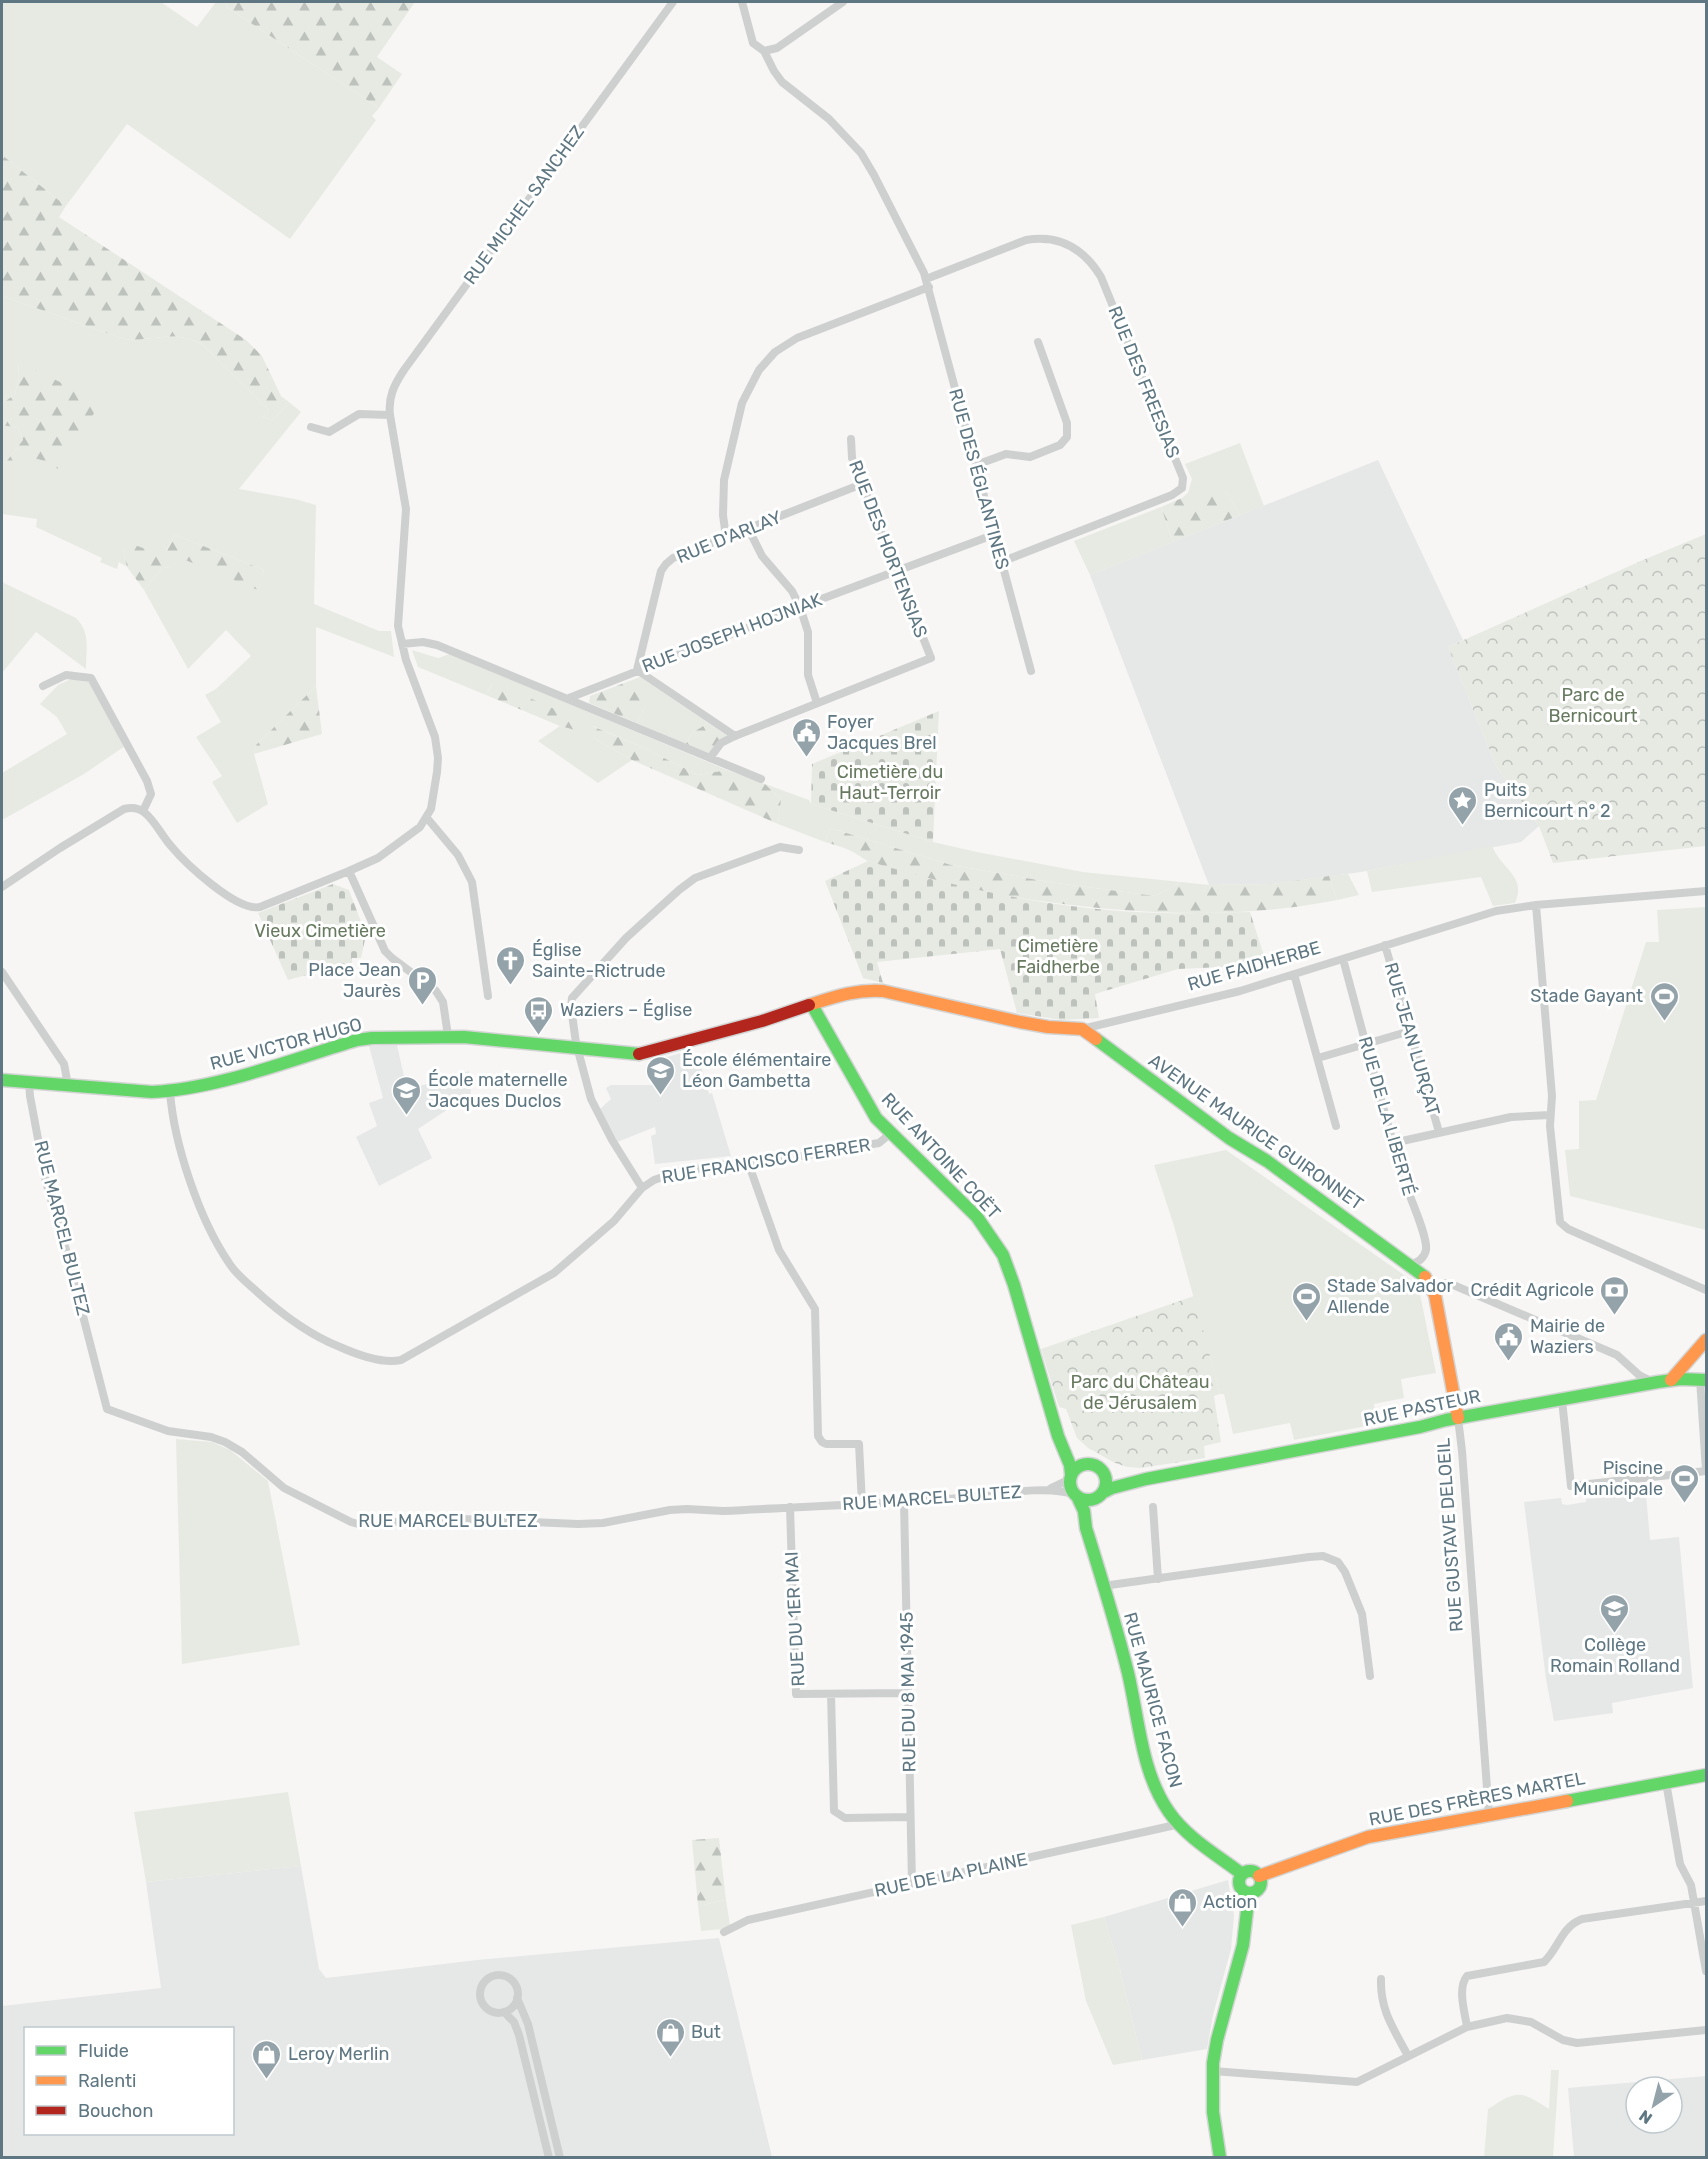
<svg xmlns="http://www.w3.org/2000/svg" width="1708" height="2159" font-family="Rubik,sans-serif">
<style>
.built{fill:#e6e8e7;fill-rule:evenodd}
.grass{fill:#e7eae3;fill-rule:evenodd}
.forest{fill:url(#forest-firs)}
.cemetery{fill:url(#cemetery-stones)}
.park{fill:url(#park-crowns)}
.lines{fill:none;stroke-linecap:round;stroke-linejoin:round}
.fast-casing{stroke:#d3d4d4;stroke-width:15}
.slow-casing{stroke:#d3d4d4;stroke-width:15}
.jam-casing{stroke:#d3d4d4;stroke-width:15}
.street{stroke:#ced0d0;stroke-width:8}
.fast{stroke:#63d668;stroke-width:12}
.slow{stroke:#ff974d;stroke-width:12}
.jam{stroke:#b3261e;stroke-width:12}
.labels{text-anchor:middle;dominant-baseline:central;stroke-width:6;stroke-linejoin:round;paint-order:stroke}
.street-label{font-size:18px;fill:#5f7782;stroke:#fff}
.park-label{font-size:18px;fill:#677a5f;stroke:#fff}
.poi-label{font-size:18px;fill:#5f7782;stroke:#fff;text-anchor:start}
</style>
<defs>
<pattern id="forest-firs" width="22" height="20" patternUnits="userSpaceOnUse" patternTransform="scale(1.5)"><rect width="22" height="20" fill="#e7eae3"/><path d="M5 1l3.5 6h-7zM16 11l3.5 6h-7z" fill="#bec2bd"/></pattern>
<pattern id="cemetery-stones" width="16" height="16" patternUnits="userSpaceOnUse" patternTransform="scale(1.5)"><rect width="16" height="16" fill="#e7eae3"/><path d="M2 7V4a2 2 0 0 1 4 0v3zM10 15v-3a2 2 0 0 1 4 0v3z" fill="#bec2bd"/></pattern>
<pattern id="park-crowns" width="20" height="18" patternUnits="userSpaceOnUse" patternTransform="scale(1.5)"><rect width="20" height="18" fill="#e7eae3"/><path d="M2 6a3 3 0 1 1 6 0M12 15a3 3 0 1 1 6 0" fill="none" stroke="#bec2bd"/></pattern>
</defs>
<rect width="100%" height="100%" fill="#f7f6f5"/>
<path class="built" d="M1378 460 1463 640 1448 647 1496 766 1539 826 1521 842 1361 872 1272 884 1209 885 1090 575Z
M397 1045 407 1090 469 1071 471 1094 418 1129 432 1158 379 1186 356 1137 377 1126 369 1103 383 1098 369 1046Z
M681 1053 685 1064 699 1059 709 1094 712 1093 731 1156 655 1164 651 1136 656 1134 655 1127 617 1142 600 1109 611 1099 606 1088 611 1085H654V1061Z
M1646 1494 1650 1540 1679 1537 1693 1688 1612 1703 1613 1713 1554 1721 1546 1679 1524 1502 1561 1498 1562 1504 1567 1505 1586 1502V1499Z
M301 1866 319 1969 326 1978 477 1960 719 1938 772 2157H2V2006L161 1988 146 1882ZM26 2028H232V2134H26Z
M1228 1880 1234 1915 1231 1949 1213 2015 1207 2049 1142 2060 1119 1966 1104 1917Z
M1706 2076V2157H1574L1568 2088ZM1636 2087H1672V2123H1636Z"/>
<path class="grass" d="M2 2H161L197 27 216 2H225L228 8 379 108 372 116 376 120 290 239 127 124 66 206 2 155Z
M2 296 124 339C156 342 172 328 203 345L269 410 263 417 273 420 289 402 301 412 239 489 295 499 316 505 314 604 379 631H391L394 657 316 627V686L256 745 254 754 268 804 237 823 212 782 222 776 196 737 221 722 205 695 216 689 251 656 226 630 188 669 144 590 162 568 170 567 123 549 127 567 119 562 117 569 100 562 102 558 36 527 37 519 2 514V425L18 428 23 440 6 462 26 457 45 460 18 362 19 378 15 394 2 404ZM175 535 264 570 258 589 166 551Z
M1240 443 1264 506 1240 515 1226 492 1200 500 1188 493 1192 479 1185 464Z
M1161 507 1173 542 1090 575 1074 541Z
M2 582 76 618C91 633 86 649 86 669L36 632 2 673Z
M412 650 438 658 450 654 727 770 698 775 642 747 593 726 595 739 632 760 598 783 538 741 560 726 575 730 492 683 486 695 418 667Z
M71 679 89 682 125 746 84 774 4 819 2 818V773L67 734 57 717 40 704 58 685Z
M646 681 708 723 692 733 686 744 637 723 646 705Z
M765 784 809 800 811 804 933 842 977 852 1083 872 1181 882 1155 896 1049 882 951 865 830 828 825 842 778 824 781 800Z
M1492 846C1502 870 1527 876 1515 903L1493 906 1481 877 1372 892 1367 871Z
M1348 874 1359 895 1337 900 1329 876Z
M1706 907V1230L1570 1196 1565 1150 1579 1149V1101L1596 1100 1646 942H1659L1657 910Z
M1226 1150 1411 1280 1420 1294 1436 1373 1401 1379 1404 1398 1374 1404 1377 1424 1294 1440 1290 1423 1233 1434 1224 1394H1220L1174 1226 1154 1165Z
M176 1439 212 1442 230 1450 268 1481 300 1645 182 1664Z
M288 1792 301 1866 146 1882 134 1812Z
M726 1900 730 1925 723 1929 701 1931 698 1906Z
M1104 1917 1119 1966 1142 2060 1113 2065 1086 2001 1071 1925Z
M1551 2070H1559L1553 2157H1484L1488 2109C1517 2090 1520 2090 1549 2109Z"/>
<path class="forest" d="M225 2H415L377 57 402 74 379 108 228 8Z
M2 155 66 206 59 217 246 340 262 356 281 396 289 402 273 420 263 417 269 410 203 345C172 328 156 342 124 339L2 296Z
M18 362 85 394 100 404 58 469C39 456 31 455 10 466L6 462 23 440 18 428 2 425V404L15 394 19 378Z
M1226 492 1240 515 1173 542 1161 507 1182 498 1188 493 1200 499Z
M175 535 264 570 258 590 166 552Z
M127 542 164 556 170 567 162 568 144 590 127 567 123 549Z
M640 677 646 681V705L637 723 589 703 590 696Z
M493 682 575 718V730L560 726 486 695Z
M316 686 322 734 254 754 256 745Z
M708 723 727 736 709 753 686 744 692 733Z
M592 726 642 747 698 775 727 770 765 784 781 800 778 824 632 760 595 739Z
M830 828 951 865 1049 882 1155 896 1181 882 1210 885 1272 884 1329 876 1337 900C1242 919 1144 915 1048 902 988 894 927 883 870 862 865 860 860 856 855 853 846 848 835 845 825 842Z
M719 1838 726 1900 698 1906 692 1840Z"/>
<path class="cemetery" d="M939 711 933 842 811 804 812 764Z
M868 861C964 890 1063 911 1164 913 1192 914 1222 912 1250 912L1267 965 1178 969 1095 994 1099 1018 1062 1020 1017 1013 1000 949 877 962 883 983 863 978 825 881Z
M333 884 349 890 366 935 361 958H352V963L288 980 258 913Z"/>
<path class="park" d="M1706 534V846L1553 863 1539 826 1496 766 1448 647 1643 560Z
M1194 1296 1220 1394 1214 1396 1221 1442 1204 1446 1205 1458 1141 1468 1127 1467 1115 1463 1088 1448 1077 1438 1066 1409 1059 1407 1041 1349Z"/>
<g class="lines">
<defs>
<path id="fast" d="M812 1005 876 1118 977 1217 1003 1255 1014 1285 1058 1436 1070 1465 1071 1474
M1096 1039 1229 1138 1267 1161 1425 1277
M2 1080 152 1092C218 1089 293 1059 357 1040L372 1038 464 1037 639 1054
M1070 1482a18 18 0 1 1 36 0a18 18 0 1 1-36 0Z
M1102 1493 1112 1488 1146 1479 1420 1427 1446 1420 1658 1382 1680 1379 1706 1380
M1077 1496 1084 1511 1086 1528C1101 1576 1116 1624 1128 1673 1139 1719 1141 1772 1169 1812 1187 1838 1217 1855 1242 1874
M1567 1801 1706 1775
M1239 1882a11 11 0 1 1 22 0a11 11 0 1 1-22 0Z
M1220 2158 1213 2112V2063L1217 2040 1243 1945 1249 1893"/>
<path id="slow" d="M809 1005C834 997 856 989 883 991L1020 1022 1048 1027 1082 1029 1096 1039
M1425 1277 1435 1295 1458 1418
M1671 1380 1706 1340
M1259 1876 1368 1837 1567 1801"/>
<path id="jam" d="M639 1054 762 1021 809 1005"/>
</defs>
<use href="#fast" class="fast-casing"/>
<use href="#slow" class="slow-casing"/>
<use href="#jam" class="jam-casing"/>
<path class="street" d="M742 2 753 43 764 51
M764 51 774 71 782 82 829 119 861 153 874 175 924 273 1031 671
M764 51 777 48 843 2
M926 279 1026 240C1060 234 1084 249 1101 277L1183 478 1182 488 1172 495 1001 562
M311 427 329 432 359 414 390 415
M976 465 1006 454 1030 457 1060 445 1067 437V423L1038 342
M748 528 762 556 792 591 800 607 808 632V675L817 703
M726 537 723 515 724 480 742 403 759 370 775 352 797 338 929 287
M402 644 423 642 437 645 761 779
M43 686 66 675 91 678 147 781 151 794 143 811
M569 698 800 607 993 535
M735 736 637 670 661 571 666 564 673 558 862 484
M710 758 721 743 735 736 931 658 852 458 851 439
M427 818 458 855 472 882 488 996
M2 887 60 848 124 809C132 807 139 808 145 813 155 821 162 836 171 846 185 863 237 912 260 907L349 871
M1536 905 1552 1096 1550 1126 1560 1222 1568 1229 1706 1290
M1385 945 1439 1132
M1343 959C1363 1033 1382 1107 1404 1180 1409 1196 1428 1236 1426 1250 1424 1259 1417 1263 1409 1264
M2 972 64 1064 68 1085
M1294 974 1336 1126
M1082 1029 1240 991 1496 911 1536 905 1706 891
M448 1036 443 1002 436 991 392 958 385 951 349 871 378 858 420 827 431 809 437 772 438 758 435 737 406 660 398 626 406 509 390 415C388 397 394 385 404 370L673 2
M1318 1058 1410 1031
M29 1082 30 1096 46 1182 66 1250 107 1409 168 1431 211 1437 225 1442 242 1452 284 1488 351 1522 358 1524 463 1519 578 1524 603 1523 670 1510 687 1509 723 1511C798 1507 873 1504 948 1499 983 1497 1045 1483 1076 1495
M170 1092C174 1144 199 1219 229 1263 235 1273 245 1281 254 1289 280 1313 307 1334 340 1347 358 1355 382 1364 401 1360L554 1273 614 1221 642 1188 654 1180 680 1171 702 1168 728 1164 759 1163 879 1143 891 1133
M1393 1143 1511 1117 1550 1115
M749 1165 779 1250 815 1309 818 1436 822 1442 826 1444H859L862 1504
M642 1188 612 1140 591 1099 576 1043 571 1007 572 998 626 938 679 890 695 878 780 847 799 850
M1432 1287 1444 1283 1451 1284 1617 1355 1639 1375 1653 1382
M1700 1379 1706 1471
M1562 1400 1571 1486 1706 1471
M1458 1418 1462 1451 1489 1815
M1051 1488 1070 1479
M904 1501 912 1883
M790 1507 796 1694 908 1693
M1153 1507 1158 1579
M1103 1586 1309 1557 1323 1556 1338 1562 1345 1572 1362 1614 1370 1676
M831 1694 834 1811 845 1818 910 1817
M1666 1782 1680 1864 1691 1885 1706 1971
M724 1932 748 1920 1180 1824
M480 1994a19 19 0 1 1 38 0a19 19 0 1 1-38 0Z
M1381 1979C1380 2011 1394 2029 1408 2056
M517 1998 528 2024 560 2158
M504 2012 514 2022 519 2035 549 2158
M1467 2027C1465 2013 1457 1988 1467 1976L1544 1962C1559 1948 1561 1927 1582 1919L1706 1901
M1213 2071 1357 2082 1467 2027 1507 2018 1531 2022 1563 2040 1577 2043 1706 2030"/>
<use href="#fast" class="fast"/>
<use href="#slow" class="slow"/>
<use href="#jam" class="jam"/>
</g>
<defs>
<symbol id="civic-pin" viewBox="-11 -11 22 30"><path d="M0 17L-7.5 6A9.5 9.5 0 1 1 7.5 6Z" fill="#94a3aa" stroke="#fff"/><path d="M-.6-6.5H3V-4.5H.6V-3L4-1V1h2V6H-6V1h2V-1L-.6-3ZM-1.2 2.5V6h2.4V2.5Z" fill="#fff"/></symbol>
<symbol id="sight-pin" viewBox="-11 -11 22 30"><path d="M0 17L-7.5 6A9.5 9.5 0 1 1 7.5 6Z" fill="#94a3aa" stroke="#fff"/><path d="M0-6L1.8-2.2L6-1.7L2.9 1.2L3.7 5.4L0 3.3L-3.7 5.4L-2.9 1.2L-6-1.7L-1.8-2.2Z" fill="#fff"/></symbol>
<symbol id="church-pin" viewBox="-11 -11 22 30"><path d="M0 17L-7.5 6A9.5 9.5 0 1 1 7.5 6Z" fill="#94a3aa" stroke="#fff"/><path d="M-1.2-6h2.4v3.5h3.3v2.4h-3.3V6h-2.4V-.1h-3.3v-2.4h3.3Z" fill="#fff"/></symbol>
<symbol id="parking-pin" viewBox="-11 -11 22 30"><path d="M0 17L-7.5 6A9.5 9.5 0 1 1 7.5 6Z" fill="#94a3aa" stroke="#fff"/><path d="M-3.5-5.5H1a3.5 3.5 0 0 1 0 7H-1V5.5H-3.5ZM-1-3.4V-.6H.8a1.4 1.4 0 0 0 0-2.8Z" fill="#fff"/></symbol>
<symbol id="stadium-pin" viewBox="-11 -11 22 30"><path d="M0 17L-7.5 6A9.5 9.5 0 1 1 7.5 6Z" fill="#94a3aa" stroke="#fff"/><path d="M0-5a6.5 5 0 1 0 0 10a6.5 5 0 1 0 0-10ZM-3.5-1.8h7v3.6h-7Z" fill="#fff"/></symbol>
<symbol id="bus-pin" viewBox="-11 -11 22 30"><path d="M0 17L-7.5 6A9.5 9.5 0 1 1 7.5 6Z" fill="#94a3aa" stroke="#fff"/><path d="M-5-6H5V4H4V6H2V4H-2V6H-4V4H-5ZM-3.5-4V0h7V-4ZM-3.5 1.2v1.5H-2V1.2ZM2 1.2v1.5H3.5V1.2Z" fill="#fff"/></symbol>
<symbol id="school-pin" viewBox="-11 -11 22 30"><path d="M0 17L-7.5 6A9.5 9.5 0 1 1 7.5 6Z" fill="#94a3aa" stroke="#fff"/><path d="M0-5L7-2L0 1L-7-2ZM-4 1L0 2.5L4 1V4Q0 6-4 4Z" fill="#fff"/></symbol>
<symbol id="bank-pin" viewBox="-11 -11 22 30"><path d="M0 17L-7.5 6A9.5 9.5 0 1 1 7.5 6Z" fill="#94a3aa" stroke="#fff"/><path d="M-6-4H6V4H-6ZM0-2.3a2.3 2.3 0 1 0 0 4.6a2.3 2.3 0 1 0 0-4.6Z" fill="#fff"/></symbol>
<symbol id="shop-pin" viewBox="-11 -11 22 30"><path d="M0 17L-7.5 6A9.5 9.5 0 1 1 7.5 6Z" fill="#94a3aa" stroke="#fff"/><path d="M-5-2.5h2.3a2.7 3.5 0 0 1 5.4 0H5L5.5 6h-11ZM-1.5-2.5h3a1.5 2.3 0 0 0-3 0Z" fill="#fff"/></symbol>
</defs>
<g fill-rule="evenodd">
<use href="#civic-pin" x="790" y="716" width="33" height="45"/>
<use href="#sight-pin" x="1446" y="784" width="33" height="45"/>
<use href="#church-pin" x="494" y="944" width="33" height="45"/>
<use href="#parking-pin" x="406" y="964" width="33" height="45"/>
<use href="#stadium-pin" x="1648" y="980" width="33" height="45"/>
<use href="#bus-pin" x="522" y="994" width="33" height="45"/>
<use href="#school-pin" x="644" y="1054" width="33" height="45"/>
<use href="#school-pin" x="390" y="1074" width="33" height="45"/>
<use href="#bank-pin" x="1598" y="1274" width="33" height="45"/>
<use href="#stadium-pin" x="1290" y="1280" width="33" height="45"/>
<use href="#civic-pin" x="1492" y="1320" width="33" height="45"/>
<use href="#stadium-pin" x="1668" y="1462" width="33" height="45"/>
<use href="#school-pin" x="1598" y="1592" width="33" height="45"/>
<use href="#shop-pin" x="1166" y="1886" width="33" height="45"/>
<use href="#shop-pin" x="654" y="2016" width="33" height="45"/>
<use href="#shop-pin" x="250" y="2038" width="33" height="45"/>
</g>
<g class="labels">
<g class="street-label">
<text transform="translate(524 205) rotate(-54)">RUE MICHEL SANCHEZ</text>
<text transform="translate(1144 382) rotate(68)">RUE DES FREESIAS</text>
<text transform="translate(979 479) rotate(75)">RUE DES ÉGLANTINES</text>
<text transform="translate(729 537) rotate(-22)">RUE D'ARLAY</text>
<text transform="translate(888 549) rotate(69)">RUE DES HORTENSIAS</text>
<text transform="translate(732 633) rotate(-21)">RUE JOSEPH HOJNIAK</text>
<text transform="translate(1254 966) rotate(-16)">RUE FAIDHERBE</text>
<text transform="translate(1412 1039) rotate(74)">RUE JEAN LURÇAT</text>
<text transform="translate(286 1044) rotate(-15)">RUE VICTOR HUGO</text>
<text transform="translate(1387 1116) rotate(74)">RUE DE LA LIBERTÉ</text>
<text transform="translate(1256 1132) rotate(35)">AVENUE MAURICE GUIRONNET</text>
<text transform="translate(941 1156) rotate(47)">RUE ANTOINE COËT</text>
<text transform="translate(766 1161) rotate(-9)">RUE FRANCISCO FERRER</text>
<text transform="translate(62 1228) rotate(76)">RUE MARCEL BULTEZ</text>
<text transform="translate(1422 1408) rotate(-12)">RUE PASTEUR</text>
<text transform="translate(932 1498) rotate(-4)">RUE MARCEL BULTEZ</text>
<text x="448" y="1521">RUE MARCEL BULTEZ</text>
<text transform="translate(1450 1535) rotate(-94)">RUE GUSTAVE DELOEIL</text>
<text transform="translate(795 1619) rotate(-93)">RUE DU 1ER MAI</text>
<text transform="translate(908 1692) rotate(-91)">RUE DU 8 MAI 1945</text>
<text transform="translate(1153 1700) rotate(75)">RUE MAURICE FACON</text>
<text transform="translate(1477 1799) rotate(-11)">RUE DES FRÈRES MARTEL</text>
<text transform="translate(951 1875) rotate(-12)">RUE DE LA PLAINE</text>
</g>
<g class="park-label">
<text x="1593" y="695">Parc de<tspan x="1593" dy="21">Bernicourt</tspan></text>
<text x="890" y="772">Cimetière du<tspan x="890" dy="21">Haut-Terroir</tspan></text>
<text x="320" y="931">Vieux Cimetière</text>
<text x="1058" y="946">Cimetière<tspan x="1058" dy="21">Faidherbe</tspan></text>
<text x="1140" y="1382">Parc du Château<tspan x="1140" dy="21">de Jérusalem</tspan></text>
</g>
<g class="poi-label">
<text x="827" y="722">Foyer<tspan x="827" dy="21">Jacques Brel</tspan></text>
<text x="1484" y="790">Puits<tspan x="1484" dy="21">Bernicourt n° 2</tspan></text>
<text x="532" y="950">Église<tspan x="532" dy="21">Sainte-Rictrude</tspan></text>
<text x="401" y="970" text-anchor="end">Place Jean<tspan x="401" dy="21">Jaurès</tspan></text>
<text x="1643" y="996" text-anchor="end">Stade Gayant</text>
<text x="560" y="1010">Waziers – Église</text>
<text x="682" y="1060">École élémentaire<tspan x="682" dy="21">Léon Gambetta</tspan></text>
<text x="428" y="1080">École maternelle<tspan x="428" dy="21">Jacques Duclos</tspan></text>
<text x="1327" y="1286">Stade Salvador<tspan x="1327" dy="21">Allende</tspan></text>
<text x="1594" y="1290" text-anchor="end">Crédit Agricole</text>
<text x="1530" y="1326">Mairie de<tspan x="1530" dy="21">Waziers</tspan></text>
<text x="1663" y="1468" text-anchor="end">Piscine<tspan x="1663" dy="21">Municipale</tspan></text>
<text x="1615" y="1645" text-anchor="middle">Collège<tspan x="1615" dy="21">Romain Rolland</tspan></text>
<text x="1203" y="1902">Action</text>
<text x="691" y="2032">But</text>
<text x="288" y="2054">Leroy Merlin</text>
</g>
</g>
<rect width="1708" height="2159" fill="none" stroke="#5f7782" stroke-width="6"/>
<rect x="24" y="2027" width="210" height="108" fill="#ffffff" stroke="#bfc9cd" stroke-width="1.5"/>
<rect x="36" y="2046" width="30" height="9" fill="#63d668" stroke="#bfc9cd" stroke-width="1.5"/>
<text x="78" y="2057" font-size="18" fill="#5f7782">Fluide</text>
<rect x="36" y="2076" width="30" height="9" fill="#ff974d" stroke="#bfc9cd" stroke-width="1.5"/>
<text x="78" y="2087" font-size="18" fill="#5f7782">Ralenti</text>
<rect x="36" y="2106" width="30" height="9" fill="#b3261e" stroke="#bfc9cd" stroke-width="1.5"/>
<text x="78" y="2117" font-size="18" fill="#5f7782">Bouchon</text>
<g transform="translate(1654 2105) rotate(215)"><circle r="28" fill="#ffffff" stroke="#bfc9cd" stroke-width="1.5"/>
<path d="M0-4.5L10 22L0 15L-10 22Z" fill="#94a3aa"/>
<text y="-9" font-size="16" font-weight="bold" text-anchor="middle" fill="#5f7782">N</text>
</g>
</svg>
